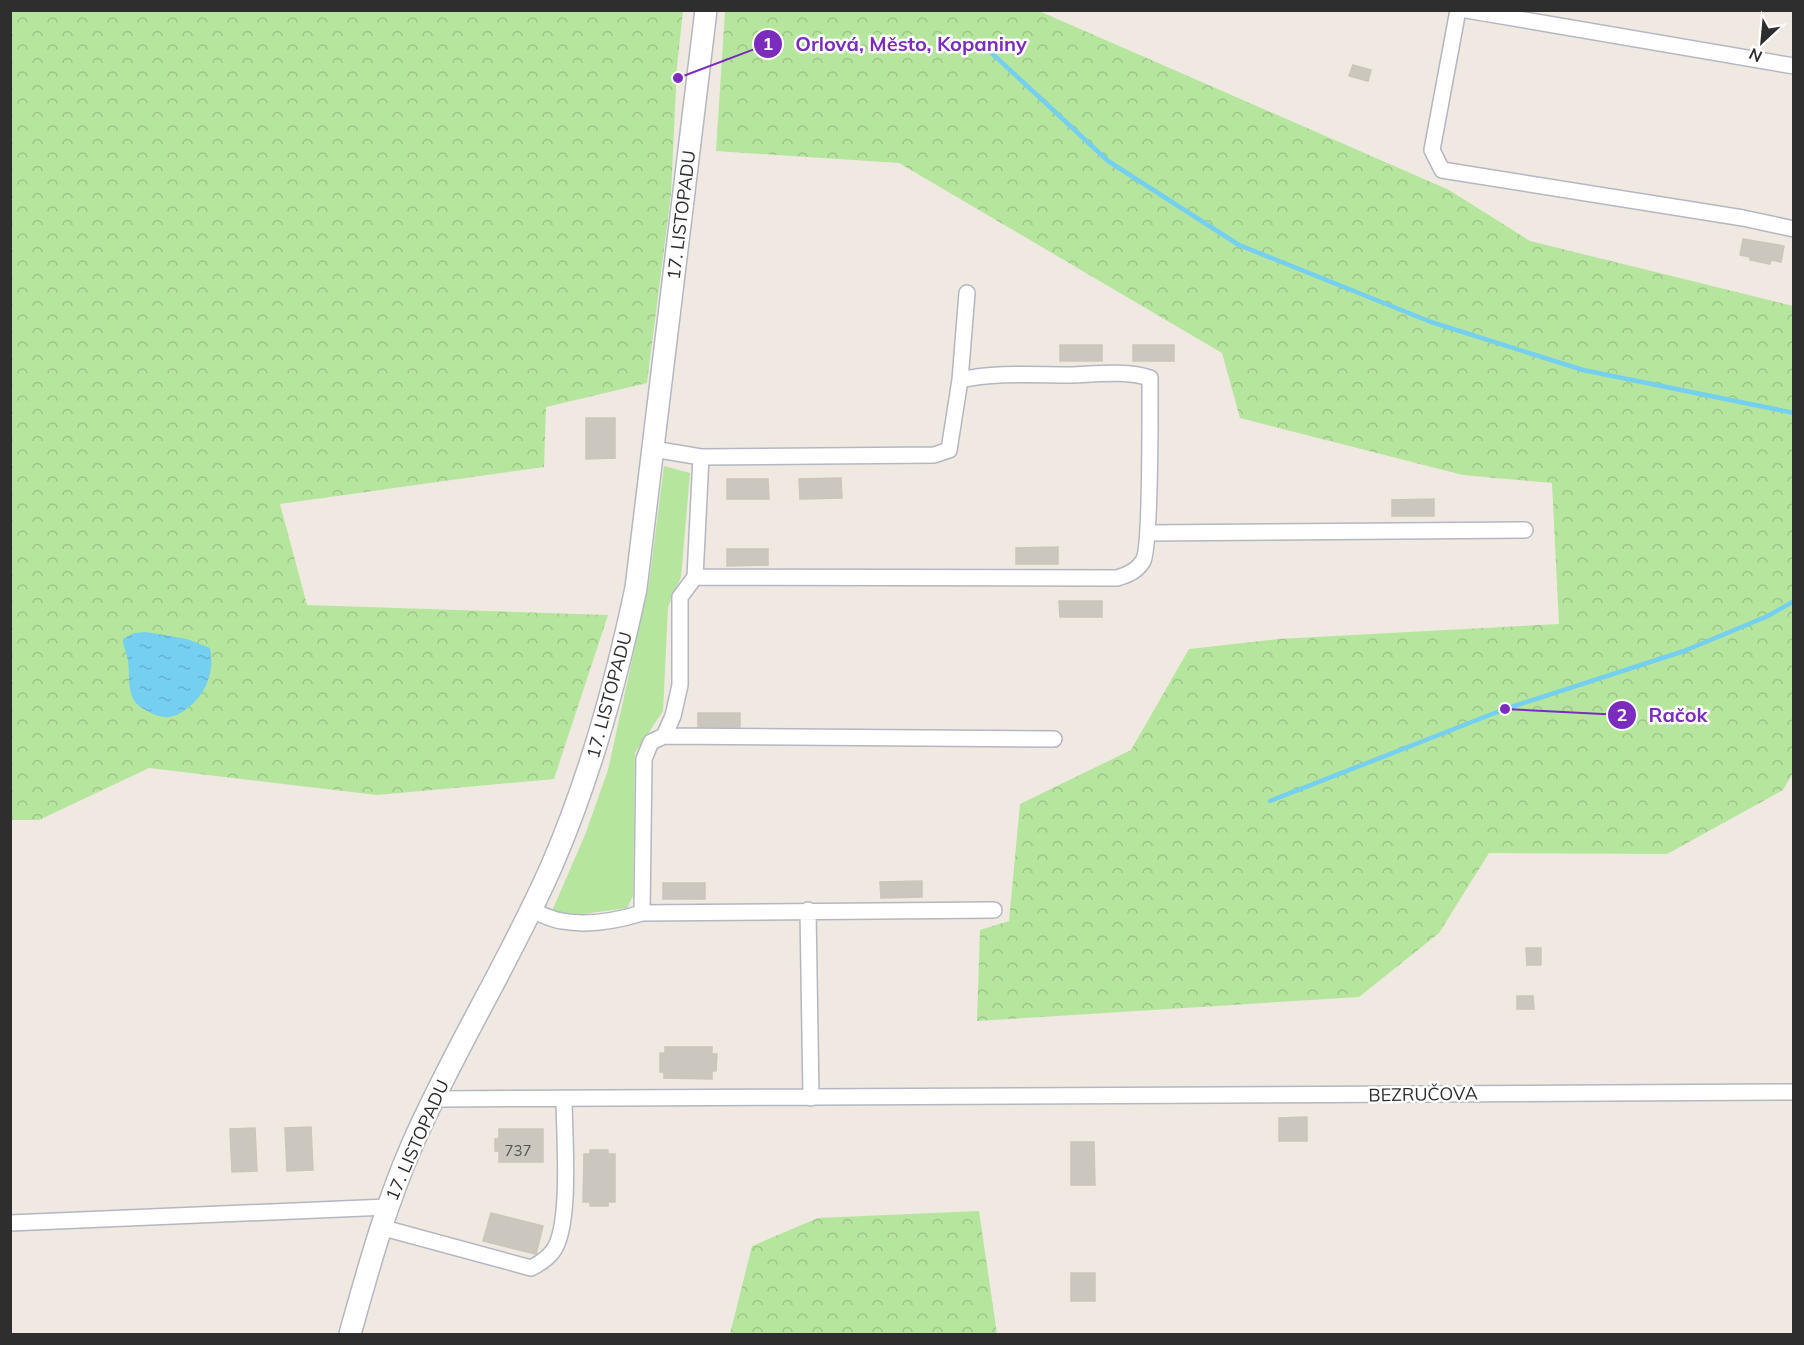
<svg xmlns="http://www.w3.org/2000/svg" width="1804" height="1345" font-family="Mulish,sans-serif">
<style>
.grass{fill:#b6e59e}
.forest{fill:url(#forest-crowns)}
.water{fill:url(#water-ripples)}
.lines{fill:none;stroke-linecap:round;stroke-linejoin:round}
.stream{stroke:#75cff0;stroke-width:4.5}
.building{fill:#cbc7bf;stroke:#cbc5ba;stroke-width:1.5}
.minor-casing{stroke:#b4b7c1;stroke-width:18}
.secondary-casing{stroke:#b4b7c1;stroke-width:24}
.minor{stroke:#fff;stroke-width:15}
.secondary{stroke:#fff;stroke-width:21}
.labels{text-anchor:middle;dominant-baseline:central;stroke-width:5;stroke-linejoin:round;paint-order:stroke}
.number-label{font-size:15px;fill:#555452}
.street-label{font-size:18px;fill:#2e2e2e;stroke:#fff}
.leader{fill:none;stroke:#7b2cbf;stroke-width:2}
.callout-dot{fill:#7b2cbf;stroke:#fff;stroke-width:2}
.mark-label{font-size:18px;text-anchor:middle;font-weight:bold;fill:#fff}
.callout-label{font-size:20px;text-anchor:middle;font-weight:bold;fill:#7b2cbf;stroke:#fff;stroke-width:5;stroke-linejoin:round;paint-order:stroke}
</style>
<defs>
<pattern id="forest-crowns" width="20" height="18" patternUnits="userSpaceOnUse" patternTransform="scale(1.5)"><rect width="20" height="18" fill="#b6e59e"/><path d="M2 6a3 3 0 1 1 6 0M12 15a3 3 0 1 1 6 0" fill="none" stroke="#9dc588"/></pattern>
<pattern id="water-ripples" width="26" height="14" patternUnits="userSpaceOnUse" patternTransform="scale(1.5)"><rect width="26" height="14" fill="#75cff0"/><path d="M2 4q2-2 4 0t4 0M15 11q2-2 4 0t4 0" fill="none" stroke="#66b2ce"/></pattern>
</defs>
<rect width="100%" height="100%" fill="#efe9e1"/>
<path class="grass" d="M664 466 690 473 681 577 668 607 663 711 635 753 633 896 627 908 568 916 552 911 585 835 608 770 649 583Z"/>
<path class="forest" d="M11 11H683L677 66 671 194 647 383 546 407 544 467 280 504 307 605 608 615 554 779 377 795 149 768 39 820H11Z
M725 11H1039L1449 190 1530 241 1793 306 1794 771 1783 790 1667 854 1489 853 1439 933 1359 997 977 1021 980 930 1009 921 1020 804 1131 750 1189 649 1278 639 1559 624 1552 483 1463 475 1240 418 1222 353 899 163 716 151Z
M979 1211 997 1334H730L752 1246 818 1218Z"/>
<path class="water" d="M146 632 187 639 210 648C212 659 212 669 208 680 204 695 185 715 169 717 163 718 156 715 151 713 146 710 139 707 135 702 127 691 130 674 128 661 127 653 123 647 123 639L134 633Z"/>
<g class="lines">
<path class="stream" d="M984 46 1108 161 1239 245 1431 322 1583 370 1794 413
M1270 801 1505 709 1684 651 1768 616 1794 601"/>
</g>
<path class="building" d="M1353 65 1371 70 1368 81 1349 76Z
M1743 239 1784 246 1781 262 1771 260 1770 264 1750 260V257L1740 255Z
M1060 345H1102V361H1060Z
M1133 345H1174V361H1133Z
M586 418H615V458L586 459Z
M841 478 842 498 800 499 799 479Z
M727 479H768L769 499H727Z
M1434 499V516H1392V500Z
M1058 547V564H1016V548Z
M727 549H768V565L727 566Z
M1059 601H1102V617H1060Z
M698 713H740V727H698Z
M922 881V897L881 898 880 882Z
M663 883H705V899H663Z
M1526 948H1541V965H1527Z
M1517 996H1533L1534 1009H1517Z
M665 1047H712V1054H717L716 1071H712V1079L664 1078V1072H660V1053H665Z
M1307 1117V1141H1279V1118Z
M311 1127 313 1170 287 1171 285 1128Z
M255 1128 257 1171 232 1172 230 1129Z
M499 1129H543V1162H499V1151H495V1139H499Z
M1071 1142H1094L1095 1185H1071Z
M590 1150H608V1154H615V1202H608V1206H590V1202H583L584 1154H590Z
M491 1213 543 1226 536 1254 483 1241Z
M1071 1273H1095V1301H1071Z"/>
<g class="lines">
<defs>
<path id="minor" d="M1458 10 1432 150 1442 170 1743 218 1794 229
M1466 10 1794 66
M653 449 701 457 934 455 949 450 960 380 967 293
M1148 533 1525 530
M695 577 1117 578C1128 575 1137 571 1143 561 1151 549 1150 403 1150 378 1126 370 1097 374 1071 375 1034 375 996 372 960 380
M664 736 673 716 680 685V597L695 577 701 457
M531 910C541 914 552 920 562 921 589 926 616 921 642 913L994 910
M808 910 811 1098
M642 913 644 759 651 742 664 736 1054 739
M434 1099 1794 1092
M10 1223 387 1207
M380 1227 531 1268C539 1264 547 1259 553 1251 572 1226 564 1132 564 1098"/>
<path id="secondary" d="M350 1334C368 1270 385 1207 412 1145 454 1049 510 961 552 865 591 775 616 683 636 588L706 10"/>
</defs>
<use href="#minor" class="minor-casing"/>
<use href="#secondary" class="secondary-casing"/>
<use href="#minor" class="minor"/>
<use href="#secondary" class="secondary"/>
</g>
<g class="labels">
<g class="number-label">
<text x="518" y="1150">737</text>
</g>
<g class="street-label">
<text transform="translate(681 215) rotate(-83)">17. LISTOPADU</text>
<text transform="translate(609 695) rotate(-75)">17. LISTOPADU</text>
<text transform="translate(1423 1094) rotate(-1)">BEZRUČOVA</text>
<text transform="translate(417 1140) rotate(-66)">17. LISTOPADU</text>
</g>
</g>
<path class="leader" d="M678 78L768 44M1505 709L1622 715"/>
<g class="callout-dot">
<circle cx="678" cy="78" r="6"/>
<circle cx="1505" cy="709" r="6"/>
<circle cx="768" cy="44" r="15"/>
<circle cx="1622" cy="715" r="15"/>
</g>
<g class="mark-label">
<text x="768" y="50">1</text>
<text x="1622" y="721">2</text>
</g>
<g class="callout-label">
<text x="911" y="51">Orlová, Město, Kopaniny</text>
<text x="1678" y="722">Račok</text>
</g>
<rect width="1804" height="1345" fill="none" stroke="#2e2e2e" stroke-width="24"/>
<g transform="translate(1762 42) rotate(206)" stroke="#ffffff" stroke-width="4.5" paint-order="stroke">
<path d="M0-4.5L10 22L0 15L-10 22Z" fill="#2e2e2e"/>
<text y="-9" font-size="16" font-weight="bold" text-anchor="middle" fill="#2e2e2e">N</text>
</g>
</svg>
